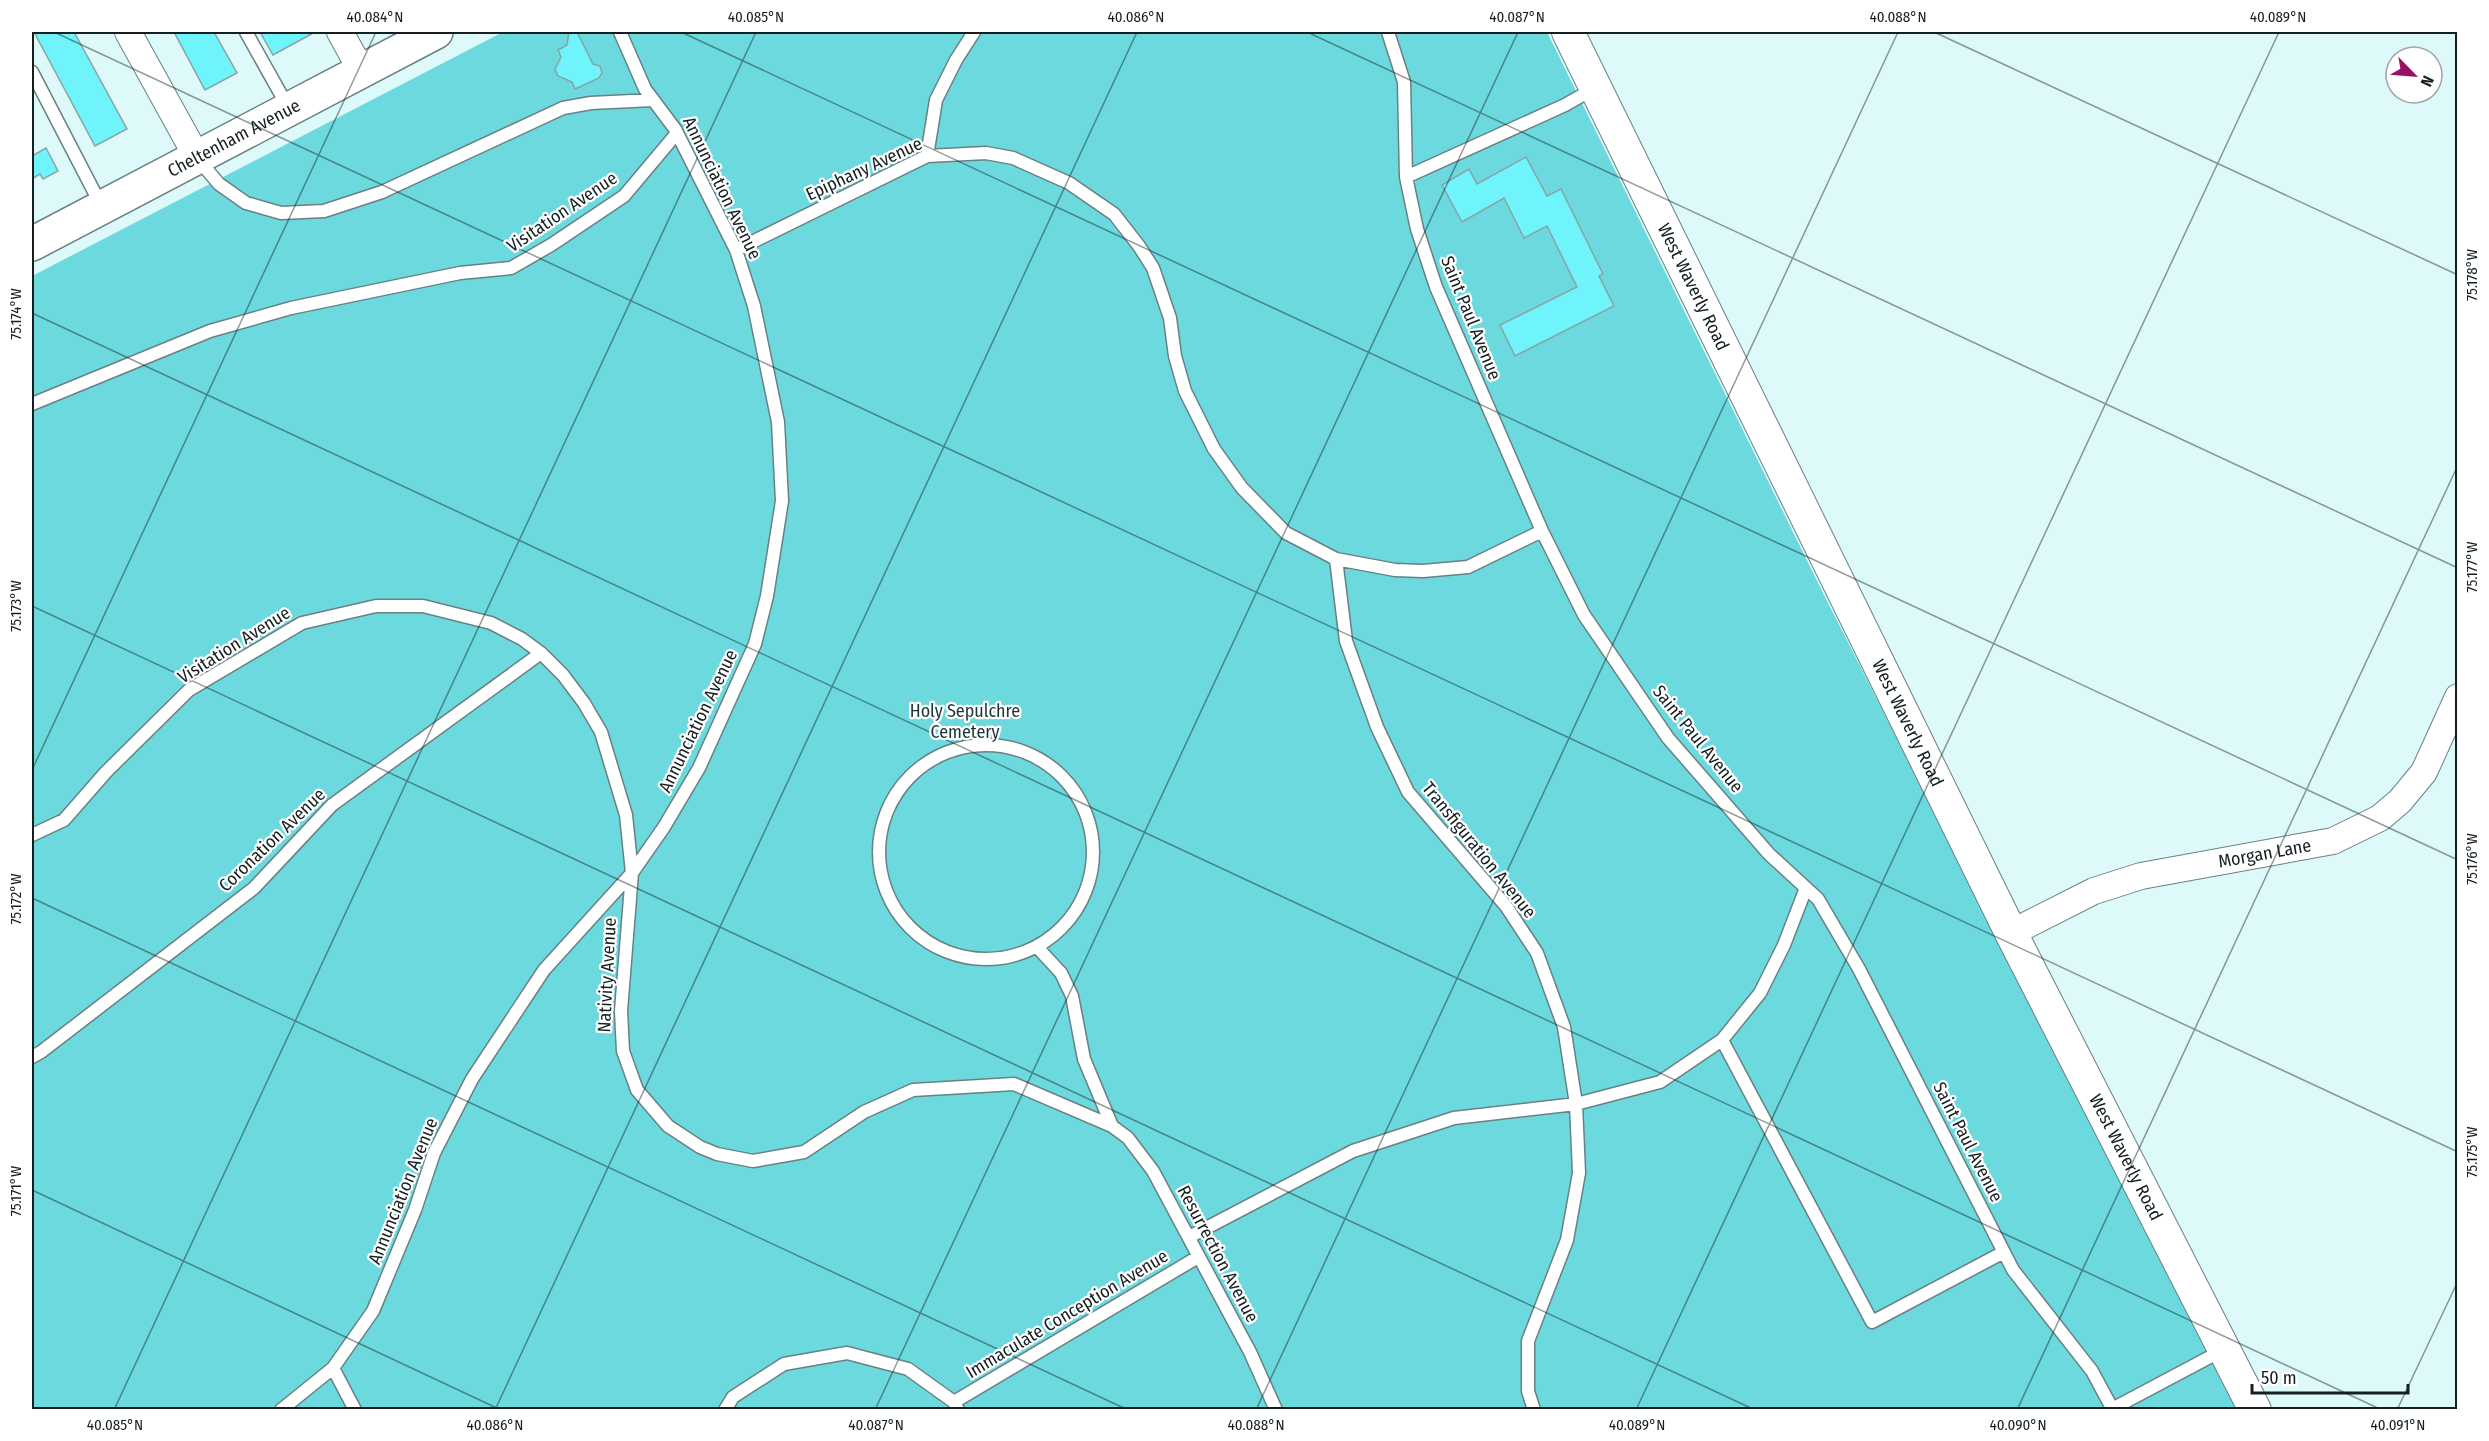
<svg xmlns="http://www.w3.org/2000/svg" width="2489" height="1441" font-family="'Fira Sans Condensed',sans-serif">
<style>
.green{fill:#6cd9df}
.building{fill:#6ff4fc;stroke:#89a3a4;stroke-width:1.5}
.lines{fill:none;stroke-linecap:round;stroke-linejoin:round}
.service-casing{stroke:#688182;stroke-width:15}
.minor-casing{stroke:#688182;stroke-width:28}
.tertiary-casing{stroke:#688182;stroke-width:34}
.secondary-casing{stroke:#688182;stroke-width:36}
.service{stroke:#fff;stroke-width:12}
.minor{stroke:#fff;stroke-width:26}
.tertiary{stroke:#fff;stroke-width:32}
.secondary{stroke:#fff;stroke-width:33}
.ticks{fill:none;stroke:#151f20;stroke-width:1.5;stroke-opacity:0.45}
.labels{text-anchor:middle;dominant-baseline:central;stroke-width:4.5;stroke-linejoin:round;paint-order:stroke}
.street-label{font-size:18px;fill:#151f20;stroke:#fff}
.park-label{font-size:18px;fill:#1e3537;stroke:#fff}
.neatline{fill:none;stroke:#151f20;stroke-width:2}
.ticks-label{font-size:15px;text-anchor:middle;fill:#151f20}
</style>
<rect width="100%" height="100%" fill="#ddf9fa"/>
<path class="green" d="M503 32H1547L1824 595 2237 1409 32 1410V276Z"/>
<path class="building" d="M34 32H74L127 129 95 146Z
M174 32H214L237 73 205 90Z
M260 32H315L273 55Z
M569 32H577L593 64 600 66 602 73 599 78 575 89 572 82 558 76 555 69 561 57 558 50 567 45Z
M46 148 58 171 43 179 40 174 32 179V156Z
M1526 157 1547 196 1561 189 1603 274 1599 276 1614 306 1515 356 1500 325 1577 287 1547 226 1524 238 1504 198 1462 222 1442 185 1469 169 1477 184Z"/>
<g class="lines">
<defs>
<path id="service" d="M246 32 288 107
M1388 32 1404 82 1406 177 1417 229 1436 287 1542 531 1584 615 1668 738 1769 854 1818 899 1859 969 2013 1270 2092 1371 2113 1410
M32 72 102 207
M927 156 936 100 956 60 974 32
M197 158 219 184 246 203 281 213 324 211 382 192 563 108 591 103 653 100
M1406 177 1565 105 1595 88
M736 250 927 156 986 153 1013 158 1069 183 1114 214 1139 246 1153 268 1170 318 1175 356 1185 391 1214 449 1242 488 1286 533 1336 559 1395 570 1423 571 1468 567 1542 531
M32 404 210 331 291 308 460 273 511 268 551 245 624 196 677 133
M1336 559 1346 641 1377 727 1408 792 1506 906 1537 953 1564 1027 1576 1104 1579 1173 1567 1240 1528 1341V1391L1534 1410
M879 852a107 107 0 1 1 214 0a107 107 0 1 1-214 0Z
M32 835 64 820 106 772 189 690 302 623 376 606H423L491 623 522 639 541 653 563 675 584 703 601 732 626 815 632 873 621 1011 623 1051 637 1090 668 1126 700 1147 717 1154 753 1161 804 1152 864 1112 913 1090 1014 1084 1112 1126 1128 1138 1153 1171 1250 1352 1276 1410
M1037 947 1061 973 1072 996 1084 1059 1112 1126
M1722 1040 1872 1322 2004 1252
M32 1057 41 1052 254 888 332 805 541 653
M1189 1237 1353 1151 1454 1118 1576 1104 1660 1082 1722 1040 1760 993 1784 945 1806 888
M333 1368 355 1410
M954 1402 1198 1257
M281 1410 333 1368 373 1311 415 1210 434 1153 472 1079 544 970 632 873 664 827 699 768 755 644 767 596 782 501 778 422 754 306 736 250 675 129 645 89 620 32
M725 1410 733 1397 784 1364 847 1353 908 1369 954 1402 958 1410
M2110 1410 2223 1350"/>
<g id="minor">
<path d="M128 32 197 157"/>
<path d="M340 32 361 70"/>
<path id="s1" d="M2011 933 2094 891 2141 876 2333 841 2380 818 2400 801 2424 772 2458 697"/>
</g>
<g id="tertiary">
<path id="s2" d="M1568 32 2011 933 2255 1410"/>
</g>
<g id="secondary">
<path id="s3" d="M32 244 436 32"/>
</g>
</defs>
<use href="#service" class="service-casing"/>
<use href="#minor" class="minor-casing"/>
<use href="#tertiary" class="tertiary-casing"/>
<use href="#secondary" class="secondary-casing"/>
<use href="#service" class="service"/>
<use href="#minor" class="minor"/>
<use href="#tertiary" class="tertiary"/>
<use href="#secondary" class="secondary"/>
</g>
<path class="ticks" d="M54 32 2458 1152M681 32 2458 860M1307 32 2458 568M1934 32 2458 275M32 313 2382 1410M32 606 1755 1410M32 770 376 32M32 898 1128 1410M32 1190 501 1410M114 1410 756 32M495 1410 1137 32M875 1410 1518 32M1256 1410 1898 32M1636 1410 2279 32M2017 1410 2458 465M2397 1410 2458 1281"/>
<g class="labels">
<g class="street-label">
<text stroke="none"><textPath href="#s3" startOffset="228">Cheltenham Avenue</textPath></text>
<text transform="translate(864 169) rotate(-25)">Epiphany Avenue</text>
<text transform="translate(722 188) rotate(64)">Annunciation Avenue</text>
<text transform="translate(562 212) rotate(-34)">Visitation Avenue</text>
<text stroke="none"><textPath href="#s2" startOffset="284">West Waverly Road</textPath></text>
<text transform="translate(1471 318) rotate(68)">Saint Paul Avenue</text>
<text transform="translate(234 645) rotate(-32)">Visitation Avenue</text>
<text transform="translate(698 721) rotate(-64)">Annunciation Avenue</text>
<text stroke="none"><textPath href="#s2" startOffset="770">West Waverly Road</textPath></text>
<text transform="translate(1698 739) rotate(51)">Saint Paul Avenue</text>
<text transform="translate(272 840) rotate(-44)">Coronation Avenue</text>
<text transform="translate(1479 850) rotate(51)">Transfiguration Avenue</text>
<text stroke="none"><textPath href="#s1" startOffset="268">Morgan Lane</textPath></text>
<text transform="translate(607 975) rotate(-87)">Nativity Avenue</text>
<text transform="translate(1968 1142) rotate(63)">Saint Paul Avenue</text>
<text stroke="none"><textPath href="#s2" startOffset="1256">West Waverly Road</textPath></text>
<text transform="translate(403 1191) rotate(-68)">Annunciation Avenue</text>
<text transform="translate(1218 1254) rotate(62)">Resurrection Avenue</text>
<text transform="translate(1067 1314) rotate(-31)">Immaculate Conception Avenue</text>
</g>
<g class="park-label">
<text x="965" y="711">Holy Sepulchre<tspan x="965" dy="21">Cemetery</tspan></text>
</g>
</g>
<rect width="2489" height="1441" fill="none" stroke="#ffffff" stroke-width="66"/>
<g transform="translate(2414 75) rotate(115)"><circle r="28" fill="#ffffff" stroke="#a1a5a6" stroke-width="1.5"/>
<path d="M0-4.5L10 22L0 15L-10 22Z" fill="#991063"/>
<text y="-9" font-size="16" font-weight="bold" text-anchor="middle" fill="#151f20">N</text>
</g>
<path d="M2252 1384v9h156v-9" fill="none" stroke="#151f20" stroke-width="3"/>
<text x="2261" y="1384" font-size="18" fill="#151f20" stroke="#ffffff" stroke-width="4.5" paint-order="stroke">50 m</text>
<rect x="33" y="33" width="2423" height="1375" class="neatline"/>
<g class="ticks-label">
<text x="375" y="22">40.084°N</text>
<text x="756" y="22">40.085°N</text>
<text x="1136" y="22">40.086°N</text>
<text x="1517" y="22">40.087°N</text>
<text x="1898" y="22">40.088°N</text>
<text x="2278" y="22">40.089°N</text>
<text transform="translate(2472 275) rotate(-90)" y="5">75.178°W</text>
<text transform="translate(16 314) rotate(-90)" y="5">75.174°W</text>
<text transform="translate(2472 567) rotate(-90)" y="5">75.177°W</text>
<text transform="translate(16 606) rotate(-90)" y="5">75.173°W</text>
<text transform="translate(2472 859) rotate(-90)" y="5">75.176°W</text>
<text transform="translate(16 899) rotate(-90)" y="5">75.172°W</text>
<text transform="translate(2472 1152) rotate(-90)" y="5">75.175°W</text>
<text transform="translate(16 1191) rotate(-90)" y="5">75.171°W</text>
<text x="115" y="1430">40.085°N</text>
<text x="495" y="1430">40.086°N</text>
<text x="876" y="1430">40.087°N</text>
<text x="1256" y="1430">40.088°N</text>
<text x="1637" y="1430">40.089°N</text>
<text x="2018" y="1430">40.090°N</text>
<text x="2398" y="1430">40.091°N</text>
</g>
</svg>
